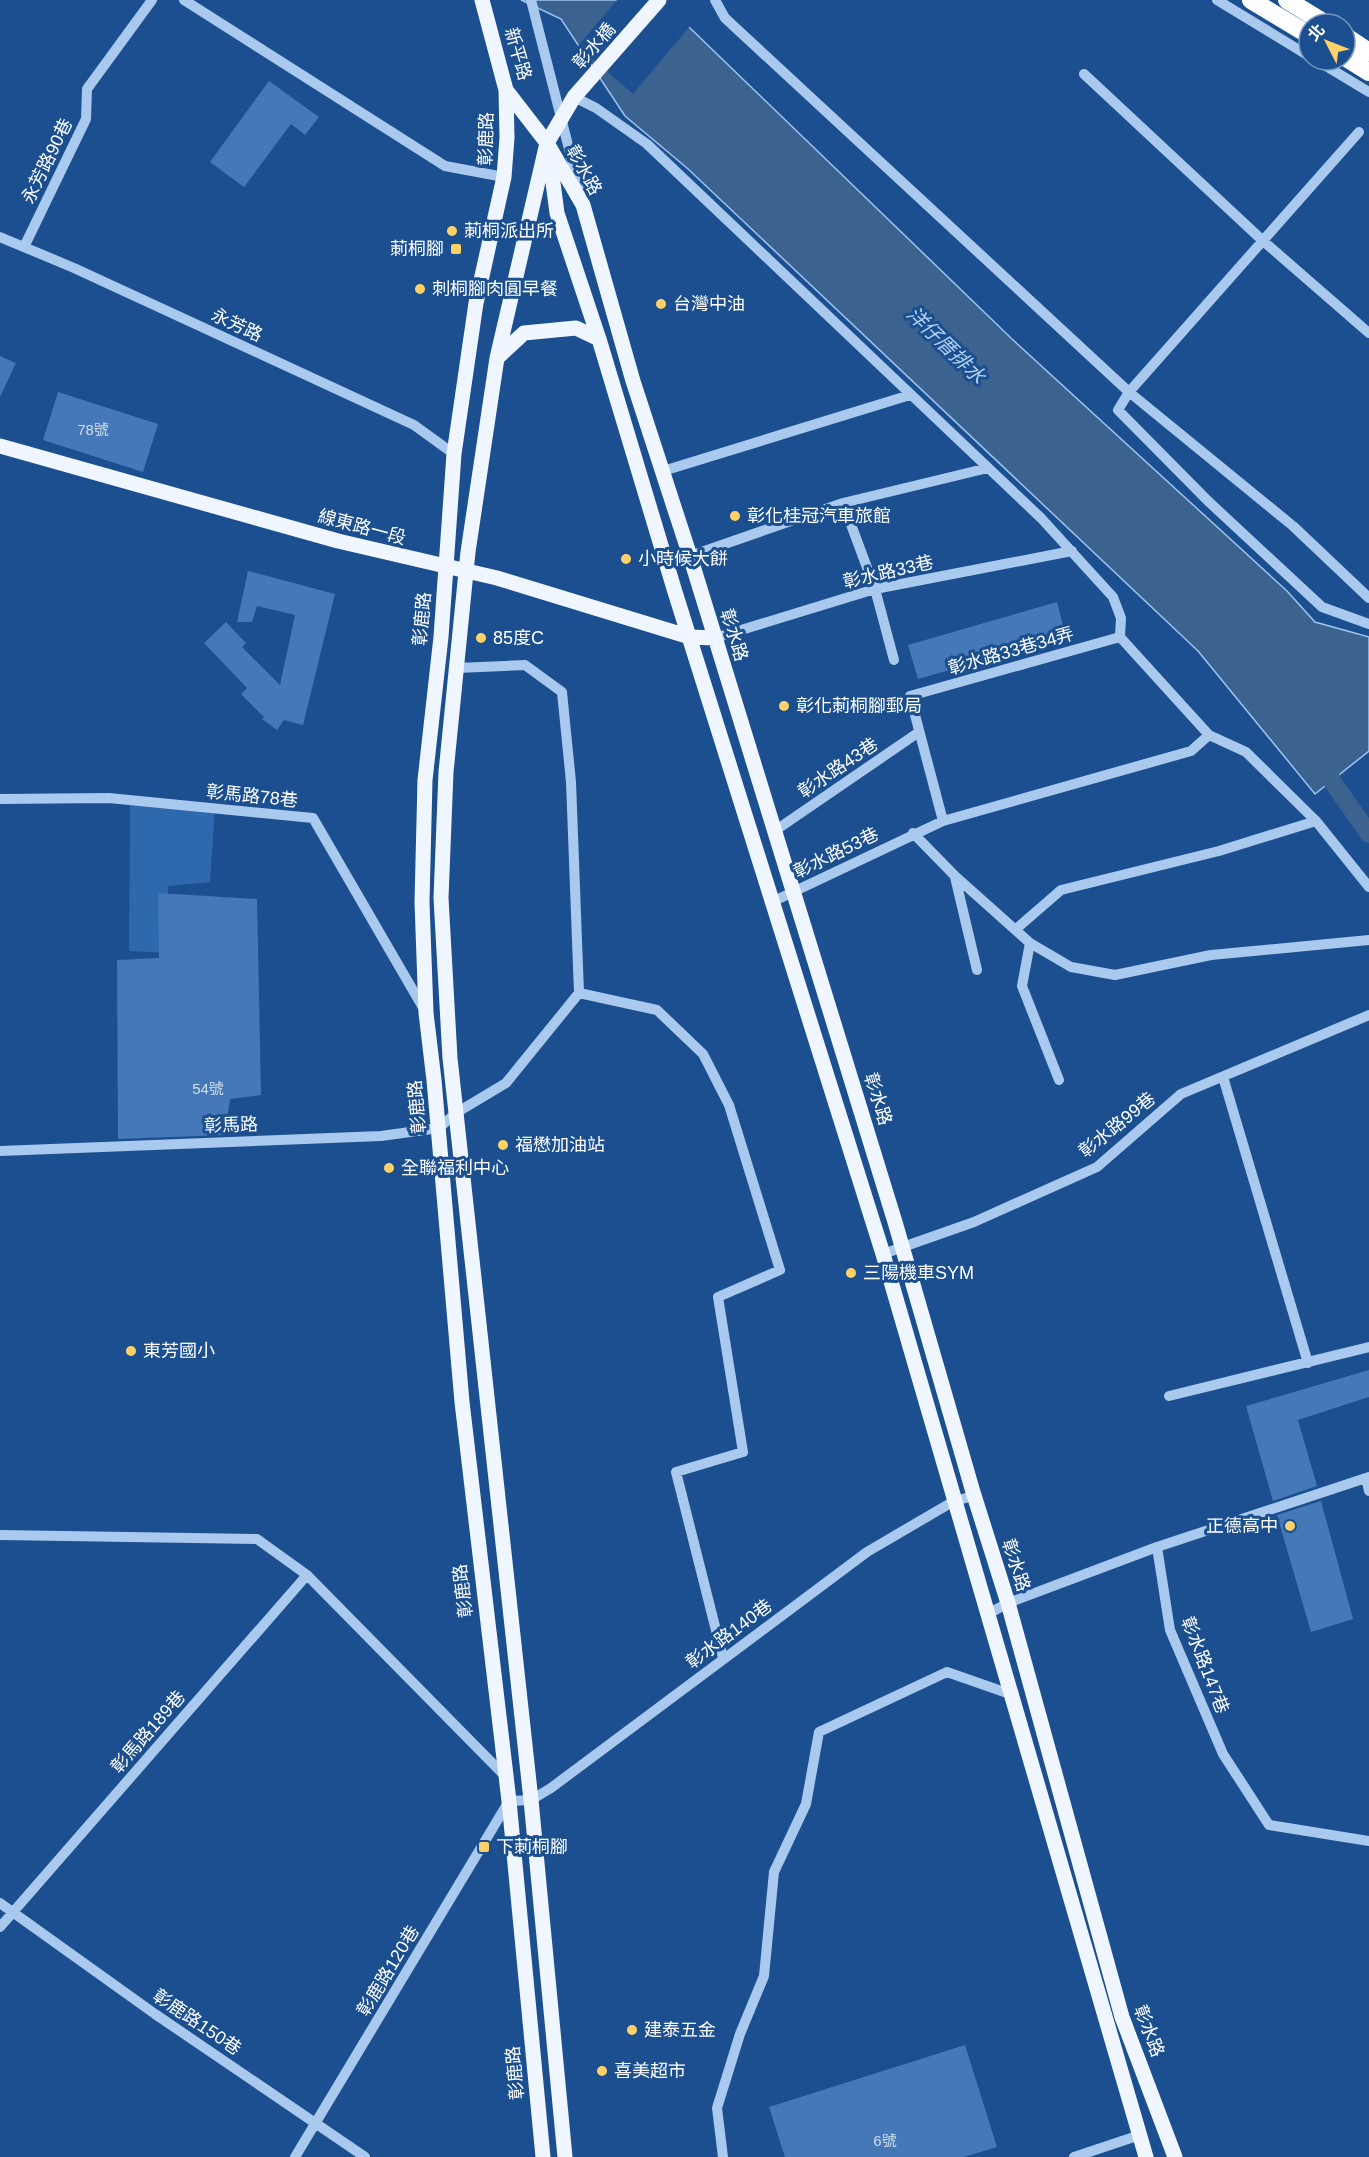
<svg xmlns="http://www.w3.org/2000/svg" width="1369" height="2157" font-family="Helvetica,'Noto Sans TC',sans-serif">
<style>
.green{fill:#2e69ad}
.water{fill:#3c6290;stroke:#9cc4f0;stroke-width:1.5}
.pier{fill:#1b4f8f}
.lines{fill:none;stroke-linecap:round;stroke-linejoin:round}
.canal{stroke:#3c6290;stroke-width:18}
.building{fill:#4478b7}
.minor{stroke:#a9c9ee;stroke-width:10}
.major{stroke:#f0f6ff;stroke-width:15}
.highway{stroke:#fff;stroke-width:18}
.poi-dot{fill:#ffd166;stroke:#1b4f8f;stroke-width:2}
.labels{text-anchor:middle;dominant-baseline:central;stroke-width:6;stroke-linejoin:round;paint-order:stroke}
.number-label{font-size:15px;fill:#d0dded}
.street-label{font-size:18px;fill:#fff;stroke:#1b4f8f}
.poi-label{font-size:18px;fill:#fff;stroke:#1b4f8f;text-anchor:start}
.water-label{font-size:20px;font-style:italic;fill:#b5d3f5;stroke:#1b4f8f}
</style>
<rect width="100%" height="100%" fill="#1b4f8f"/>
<path class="green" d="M130 804 215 808 210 882 168 886 169 953 129 951Z"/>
<path class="water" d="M521 0H661L1012 339 1287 591 1315 622 1369 637V751L1315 794 1198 651 687 168 625 116 561 19Z"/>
<path class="pier" d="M617 0H665L691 25 633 94 578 46Z"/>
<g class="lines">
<path class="canal" d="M1325 759 1332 781 1369 834"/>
</g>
<path class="building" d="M269 81 319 117 305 135 291 124 244 187 210 162Z
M0 356 16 363 0 397Z
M58 392 158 424 143 472 43 440Z
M248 571 335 594 303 725 284 720 277 730 262 719 264 717 241 694 247 688 204 643 226 622 246 643 242 647 280 685 295 615 257 606 252 622H237Z
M1057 602 1066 637 918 679 908 645Z
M158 893 257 899 261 1095 230 1099 225 1135 118 1139 117 960 159 958Z
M1369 1370V1397L1298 1420 1317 1486 1273 1501 1246 1406Z
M1321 1501 1353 1619 1311 1632 1277 1515Z
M965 2045 997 2147 964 2157H785L769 2107Z"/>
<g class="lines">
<path class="minor" d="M184 0 445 166 504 177
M531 0 580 192
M715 0 725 18 1129 392 1293 526 1369 598
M1217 0 1309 56
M1316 60 1369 92
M1084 74 1262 240 1369 333
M574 97 596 108 647 144 1041 518 1113 597 1121 618 1120 637 1209 735 1246 752 1316 821 1369 887
M1359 132 1129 392 1118 410 1208 501 1322 607 1369 624
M0 237 74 268 414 425 454 454
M24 247 86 119 87 89 152 0
M663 471 910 395
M843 503 875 589 894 660
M690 556 843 503 988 468
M715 638 875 589 1072 551
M0 799 109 798 313 818 425 1011
M943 821 910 696 1120 637
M776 830 919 732
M913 833 955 876 1030 943 1071 967 1115 975 1211 955 1369 940
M955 877 977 970
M774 901 943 821 1191 751 1209 735
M1016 929 1061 890 1219 851 1316 821
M1030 943 1022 986 1059 1080
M579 993 657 1010 703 1054 729 1105 780 1270 718 1297 743 1452 676 1472 723 1658
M1223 1077 1308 1363
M0 1151 381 1136 439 1128 456 1113 506 1083 579 993 571 782 562 692 525 665 457 668
M883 1254 974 1222 1097 1167 1181 1094 1369 1015
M1169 1396 1369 1347
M1366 1478 1369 1491
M0 1535 257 1539 307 1575 505 1776
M1157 1547 1369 1477
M986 1615 1008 1603 1157 1547 1170 1630 1223 1754 1269 1825 1369 1841
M0 1903 155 2014 365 2157
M0 1927 307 1575
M295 2157 509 1801 531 1800 551 1788 867 1552 954 1501 974 1496
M723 2157 717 2108 740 2034 764 1976 774 1872 806 1804 819 1732 947 1672 1010 1694
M1074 2157 1140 2135"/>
<path class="major" d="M482 0 506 90 547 143 583 205 633 381 690 556 895 1222 973 1492 1008 1603 1122 2017 1175 2157
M506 90 507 138 504 177 476 303 454 454 441 637 425 780 422 902 426 1013 434 1080 462 1402 509 1801 543 2157
M549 152 557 213 599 339 675 592 883 1254 1146 2157
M497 358 524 333 576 328 599 339
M0 446 338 541 497 578 690 637 715 638
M565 2157 531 1800 450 1058 441 898 446 772 468 552 497 358 547 143 574 97 659 0"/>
<path class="highway" d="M1251 0 1309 35
M1287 0 1326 24
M1345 36 1369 52
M1345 57 1369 72"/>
</g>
<g class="poi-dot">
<circle cx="452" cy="231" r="6"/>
<rect x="450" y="243" width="12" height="12" rx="3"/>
<circle cx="420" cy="289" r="6"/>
<circle cx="661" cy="304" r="6"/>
<circle cx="735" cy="516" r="6"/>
<circle cx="626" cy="559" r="6"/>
<circle cx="481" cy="638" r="6"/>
<circle cx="784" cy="706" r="6"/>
<circle cx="503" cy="1145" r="6"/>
<circle cx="389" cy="1168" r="6"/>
<circle cx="851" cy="1273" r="6"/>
<circle cx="131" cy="1351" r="6"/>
<circle cx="1290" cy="1526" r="6"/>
<rect x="478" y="1841" width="12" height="12" rx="3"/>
<circle cx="632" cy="2030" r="6"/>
<circle cx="602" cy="2071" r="6"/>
</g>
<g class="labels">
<g class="number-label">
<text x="93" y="429">78號</text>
<text x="208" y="1088">54號</text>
<text x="885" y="2140">6號</text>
</g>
<g class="street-label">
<text transform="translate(594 46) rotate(-49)">彰水橋</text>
<text transform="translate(518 54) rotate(74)">新平路</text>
<text transform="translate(486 139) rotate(-89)">彰鹿路</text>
<text transform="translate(47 161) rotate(-64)">永芳路90巷</text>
<text transform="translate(584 170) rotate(61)">彰水路</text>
<text transform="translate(237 325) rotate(25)">永芳路</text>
<text transform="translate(362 527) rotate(15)">線東路一段</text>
<text transform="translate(888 572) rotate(-13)">彰水路33巷</text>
<text transform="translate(422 619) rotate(-85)">彰鹿路</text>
<text transform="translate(734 635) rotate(73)">彰水路</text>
<text transform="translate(1011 651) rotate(-16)">彰水路33巷34弄</text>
<text transform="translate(838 768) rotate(-34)">彰水路43巷</text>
<text transform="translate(252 796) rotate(6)">彰馬路78巷</text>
<text transform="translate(836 853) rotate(-26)">彰水路53巷</text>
<text transform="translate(878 1099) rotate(73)">彰水路</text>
<text transform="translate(417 1107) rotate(-95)">彰鹿路</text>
<text transform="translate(231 1125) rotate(-2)">彰馬路</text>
<text transform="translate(1117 1125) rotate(-39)">彰水路99巷</text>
<text transform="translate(1016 1565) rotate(72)">彰水路</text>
<text transform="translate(463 1591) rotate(-97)">彰鹿路</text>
<text transform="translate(729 1634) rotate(-37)">彰水路140巷</text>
<text transform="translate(1205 1665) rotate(69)">彰水路147巷</text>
<text transform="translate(148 1732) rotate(-49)">彰馬路189巷</text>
<text transform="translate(388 1971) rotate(-59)">彰鹿路120巷</text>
<text transform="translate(197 2022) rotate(34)">彰鹿路150巷</text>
<text transform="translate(1149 2031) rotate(69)">彰水路</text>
<text transform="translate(515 2073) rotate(-95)">彰鹿路</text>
</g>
<g class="poi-label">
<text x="464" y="231">莿桐派出所</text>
<text x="444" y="249" text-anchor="end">莿桐腳</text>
<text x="432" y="289">刺桐腳肉圓早餐</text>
<text x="673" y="304">台灣中油</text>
<text x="747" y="516">彰化桂冠汽車旅館</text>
<text x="638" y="559">小時候大餅</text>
<text x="493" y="638">85度C</text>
<text x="796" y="706">彰化莿桐腳郵局</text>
<text x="515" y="1145">福懋加油站</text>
<text x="401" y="1168">全聯福利中心</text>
<text x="863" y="1273">三陽機車SYM</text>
<text x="143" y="1351">東芳國小</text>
<text x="1278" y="1526" text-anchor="end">正德高中</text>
<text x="496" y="1847">下莿桐腳</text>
<text x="644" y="2030">建泰五金</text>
<text x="614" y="2071">喜美超市</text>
</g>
<g class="water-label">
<text transform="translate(946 345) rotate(44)">洋仔厝排水</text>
</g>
</g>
<g transform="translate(1327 42) rotate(312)"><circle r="28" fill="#1b4f8f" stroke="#7695bc" stroke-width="1.5"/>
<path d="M0-4.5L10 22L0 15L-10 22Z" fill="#ffd166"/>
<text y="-9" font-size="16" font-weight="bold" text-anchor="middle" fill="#ffffff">北</text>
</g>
</svg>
